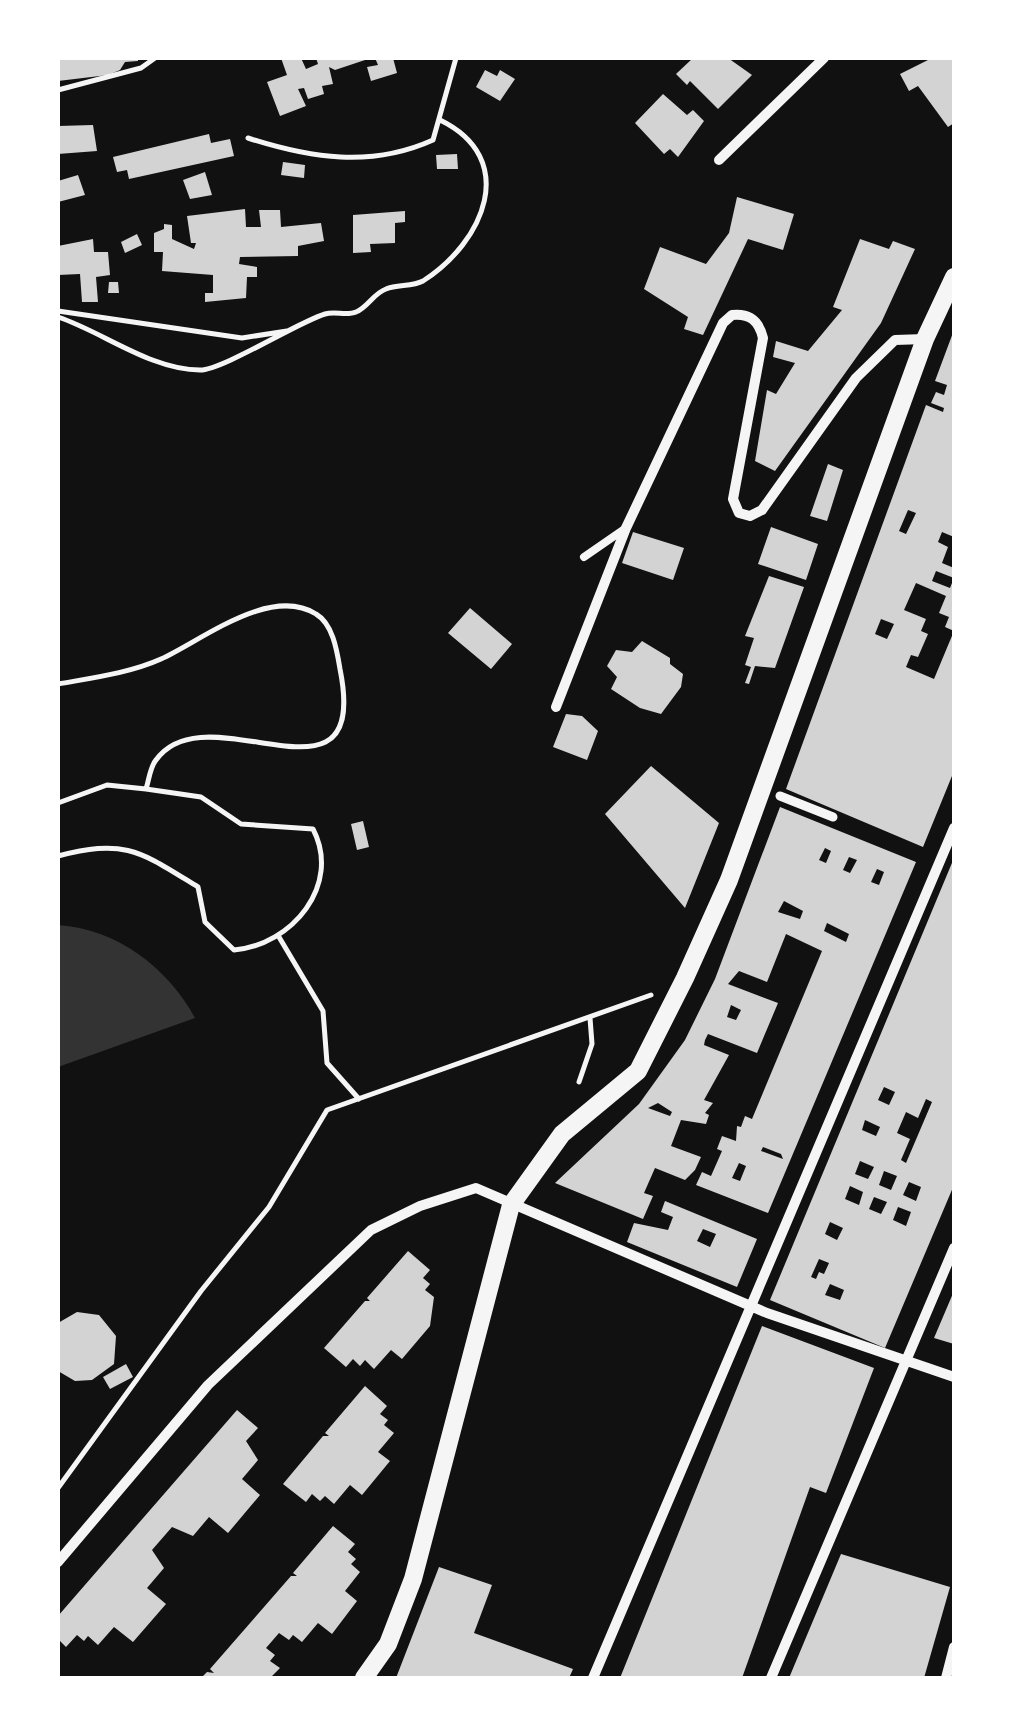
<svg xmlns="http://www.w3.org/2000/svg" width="1012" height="1736" font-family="'Golos Text',sans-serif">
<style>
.water{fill:#333}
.building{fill:#d3d3d3;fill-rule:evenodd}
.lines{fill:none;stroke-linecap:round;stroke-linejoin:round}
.path{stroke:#f5f5f5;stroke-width:5}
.service{stroke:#f5f5f5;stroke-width:8}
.pedestrian{stroke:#f5f5f5;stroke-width:9}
.minor{stroke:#f5f5f5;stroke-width:10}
.tertiary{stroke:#f5f5f5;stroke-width:18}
</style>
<rect width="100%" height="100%" fill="#111"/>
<path class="water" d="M58 925C117 929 167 967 195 1018L58 1067Z"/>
<path class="building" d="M58 58H138V61L125 62 120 70 108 75 58 81Z
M281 58H301L306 69 318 64 316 58H371L335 70 329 67 333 84 322 86 324 94 308 99 304 88 298 89 306 106 280 116 267 82 287 75Z
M375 58H393L397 73 371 81 367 67 378 65Z
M693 58H728L752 75 718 109 690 81 687 85 676 74Z
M932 58H954V123L948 127 918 86 909 91 900 74Z
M485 70 497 76 500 70 515 79 500 101 476 87Z
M663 94 687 115 693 110 704 121 678 157 670 149 664 154 635 123Z
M93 125 97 151 58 154V126Z
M209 134 211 143 230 139 234 156 129 179 127 170 117 172 113 157Z
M457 154 458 169H437L436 155Z
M283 162 305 165 304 178 281 175Z
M205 172 212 195 190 199 183 180Z
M78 175 85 195 58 202V181Z
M737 197 794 214 783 250 748 239 703 335 684 329 688 317 644 289 660 247 706 264 729 233Z
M245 209 246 227H261L259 210H280L281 227 321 223 324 241 298 246V256L240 257 239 264 257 267V277H247L246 298 205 302V293H213V275L162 271 163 252H154V233L164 229V224L172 225V239L194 249 196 243H191L187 216Z
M405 211V222L395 223V243L370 244 371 252 353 253V215Z
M137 234 142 245 125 253 121 242Z
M93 239 94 252H108L110 275 96 277 98 302H82L80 274 58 275V246Z
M860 239 889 249 893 241 915 249 881 323 775 471 755 461 767 390 776 394 795 363 773 357 776 341 808 351 842 310 833 307Z
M109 282H118L119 293H108Z
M954 330V537L942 532 938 542 948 547 942 563 954 568V771L923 847 786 789 926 405 943 412 944 408 931 403 936 392 944 395 947 385 935 381ZM908 510 916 513 906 534 899 531ZM936 571 954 578 950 588 932 581ZM916 583 946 596 939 613 949 617 945 627 954 631 934 679 906 667 911 655 918 657 928 634 921 631 926 619 904 610ZM881 619 894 624 887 639 875 634Z
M828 464 843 470 827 521 810 516Z
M771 527 818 544 806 580 758 564Z
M633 532 684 548 673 580 622 563Z
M769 576 804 587 775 668 755 666 749 684 745 683 751 667 745 665 754 638 745 636Z
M470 608 512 644 491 669 448 633Z
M642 641 670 658V664L683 674 681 687 661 714 640 708 611 689 617 677 607 666 616 650 632 652Z
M566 714 582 716 598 731 587 760 553 747Z
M651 766 719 823 685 908 605 814Z
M780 807 916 862 768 1213 696 1185 702 1172 711 1176 722 1151 717 1149 722 1136 736 1141 737 1126 741 1127 745 1116 752 1119 822 951 786 934 767 982 739 971 728 984 778 1003 757 1053 708 1034 705 1040 704 1045 729 1055 704 1100 713 1103 705 1113 709 1115 706 1124 681 1120 671 1146 701 1157 695 1170 685 1180 655 1168 644 1193 653 1196 643 1219 555 1183 639 1104 685 1040 715 979ZM825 848 831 851 826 863 819 860ZM849 857 857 860 850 873 843 870ZM877 869 884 872 879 885 871 882ZM784 901 803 911 800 919 778 912ZM827 923 849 934 846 942 824 931ZM731 1005 741 1010 736 1020 727 1017ZM658 1103 672 1112 670 1116 648 1108ZM763 1147 781 1154 783 1159 761 1151ZM739 1163 746 1166 740 1181 732 1178Z
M363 821 369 847 357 850 351 824Z
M954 858V1185L885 1348 770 1300ZM884 1087 895 1092 889 1105 878 1100ZM926 1099 932 1102 906 1163 901 1160 910 1139 897 1133 906 1112 918 1118ZM865 1120 880 1127 876 1136 862 1130ZM860 1161 874 1167 868 1179 855 1174ZM884 1171 897 1176 891 1190 879 1185ZM909 1182 921 1187 916 1201 903 1195ZM850 1186 863 1192 859 1205 845 1199ZM874 1197 887 1202 881 1214 869 1209ZM898 1207 911 1212 906 1226 893 1220ZM830 1222 843 1228 837 1240 825 1234ZM819 1259 829 1263 824 1274 819 1272 816 1279 811 1277ZM830 1284 844 1290 840 1300 825 1295Z
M665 1201 757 1239 737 1287 627 1242 634 1223 668 1230 673 1217 661 1212ZM703 1229 716 1234 710 1247 697 1241Z
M408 1251 430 1270 423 1278 430 1284 425 1290 434 1297 430 1326 402 1359 391 1350 374 1369 365 1360 360 1366 353 1359 346 1367 324 1348 365 1301H370L367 1298Z
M954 1291V1344L934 1338Z
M77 1312 99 1315 116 1336 114 1364 92 1380 75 1381 58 1371V1323Z
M762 1326 874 1368 826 1493 810 1487 742 1678H620Z
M126 1364 133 1377 110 1389 103 1377Z
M365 1386 387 1406 380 1414 388 1420 384 1425 394 1433 378 1452 390 1461 362 1495 350 1485 334 1504 325 1496 320 1501 312 1494 306 1502 283 1484 323 1436H329L325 1433Z
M237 1410 258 1428 246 1441 258 1460 242 1479 260 1495 228 1533 209 1517 193 1536 172 1527 152 1550 164 1568 147 1588 166 1604 133 1642 114 1627 98 1645 88 1636 84 1641 77 1635 66 1647 58 1639V1616Z
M333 1526 355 1544 348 1552 356 1559 351 1564 360 1572 345 1591 357 1601 332 1634 318 1623 302 1642 293 1635 289 1640 279 1633 266 1648 275 1655 270 1661 280 1668 270 1678H201L207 1672 214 1673 210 1669 291 1576H297L293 1573Z
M841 1554 950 1587 924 1678H789Z
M439 1567 492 1585 474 1633 573 1669 569 1678H396Z"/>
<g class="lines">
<path class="path" d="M58 90 141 68 155 58
M248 138C310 158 371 168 433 140L456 58
M58 311 242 338 287 331
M58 317C103 332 151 370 200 370 223 370 298 322 325 314 335 311 347 316 356 312 367 308 374 293 386 289 397 284 412 287 423 281 484 242 520 159 440 120
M58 684C91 678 130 673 161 659 201 641 270 585 316 614 333 624 337 651 340 669 371 823 207 688 156 760 150 767 149 780 146 789
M58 803 107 785 146 789 201 797 241 824 313 829C342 885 292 945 234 950L205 922 198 887C141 852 126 838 58 856
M279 937 323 1011 327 1063 359 1099
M579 1082 592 1044 590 1018
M58 1488 201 1291 269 1207 327 1110 651 995"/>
<path class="service" d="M584 557 626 528"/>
<path class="pedestrian" d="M780 796 833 817"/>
<path class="minor" d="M719 160 824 58
M556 707 626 528 723 323 732 315C750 313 759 321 763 338L733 499 739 513 750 516 762 510 856 378 895 340 925 339
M58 1562 208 1385 371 1230 420 1206 476 1188 767 1313 954 1377
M593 1678 954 828
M771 1678 954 1248
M946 1678 954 1647"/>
<path class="tertiary" d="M364 1678 388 1644 413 1579 511 1205 562 1134 638 1071 685 978 729 880 925 339 954 277"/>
</g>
<rect width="1012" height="1736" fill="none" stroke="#ffffff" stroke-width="120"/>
</svg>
